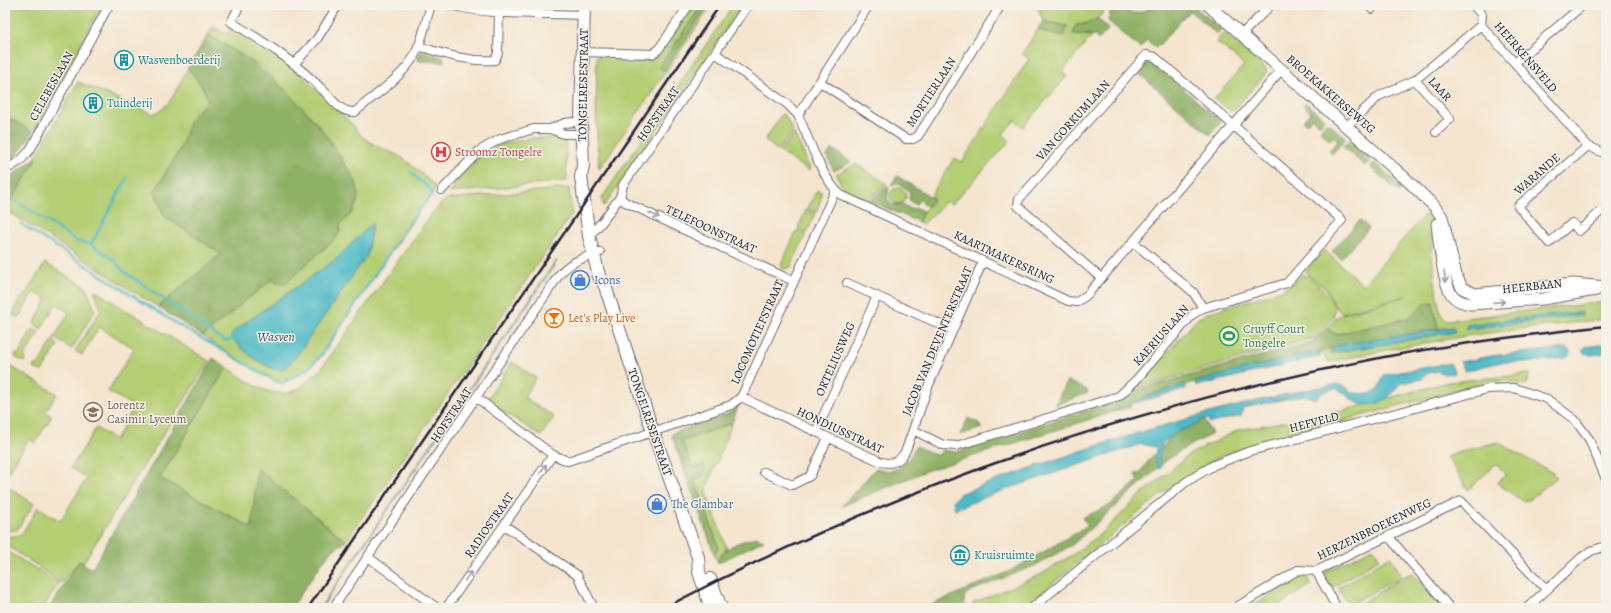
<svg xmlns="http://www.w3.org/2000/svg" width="1611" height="613" font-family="Alegreya,serif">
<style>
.green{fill:#b4ce73;stroke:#6b7857;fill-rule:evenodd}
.forest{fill:#8fb165;stroke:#586a50}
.water{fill:#4bb9c6;stroke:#366e80}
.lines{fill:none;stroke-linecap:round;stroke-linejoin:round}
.stream{stroke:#4bb9c6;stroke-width:2.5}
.minor-casing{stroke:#6c666f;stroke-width:10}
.tertiary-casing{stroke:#6c666f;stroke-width:13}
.secondary-casing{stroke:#6c666f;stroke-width:14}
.minor{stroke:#fff;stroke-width:8}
.tertiary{stroke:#fff;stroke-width:11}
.secondary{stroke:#fff;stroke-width:12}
.rail{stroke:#22223b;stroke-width:2.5}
.oneway{stroke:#9c9ca7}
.labels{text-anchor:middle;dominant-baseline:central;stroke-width:3;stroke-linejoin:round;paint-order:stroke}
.street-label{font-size:12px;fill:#22223b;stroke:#f7f3e8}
.culture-label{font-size:12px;fill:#0d838f;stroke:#f7f3e8;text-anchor:start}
.health-label{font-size:12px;fill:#be3a42;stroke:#f7f3e8;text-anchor:start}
.shop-label{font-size:12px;fill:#366cbe;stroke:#f7f3e8;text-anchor:start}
.food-label{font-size:12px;fill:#c56008;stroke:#f7f3e8;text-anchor:start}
.leisure-label{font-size:12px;fill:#27864d;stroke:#f7f3e8;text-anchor:start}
.education-label{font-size:12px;fill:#785e54;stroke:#f7f3e8;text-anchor:start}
.water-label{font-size:13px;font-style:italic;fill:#30576c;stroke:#f7f3e8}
</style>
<rect width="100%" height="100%" fill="#f7f3e8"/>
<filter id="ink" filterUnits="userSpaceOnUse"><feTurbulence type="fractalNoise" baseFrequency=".025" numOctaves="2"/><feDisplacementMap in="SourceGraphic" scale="8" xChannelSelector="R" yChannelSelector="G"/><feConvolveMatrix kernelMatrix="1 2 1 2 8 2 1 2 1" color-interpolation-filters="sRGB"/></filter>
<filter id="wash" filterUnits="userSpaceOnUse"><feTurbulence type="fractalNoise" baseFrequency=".012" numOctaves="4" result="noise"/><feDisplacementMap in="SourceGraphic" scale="16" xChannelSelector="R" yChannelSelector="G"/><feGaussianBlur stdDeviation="0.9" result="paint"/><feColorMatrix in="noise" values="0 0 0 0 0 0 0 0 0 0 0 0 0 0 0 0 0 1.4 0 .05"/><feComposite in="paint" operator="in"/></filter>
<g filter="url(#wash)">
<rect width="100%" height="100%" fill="#f5e5cf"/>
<path class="green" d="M5 5H102L33 132 5 116Z
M694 5H702L659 67 664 70 708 5H712L599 169 596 114 597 56 655 58 660 55Z
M733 5H742L605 205H603L602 198Z
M1037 5 1106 6C1101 21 1090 23 1076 25L1074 34 1092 36 1062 72 1067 76 1023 127 1015 120 1003 134 1010 141 952 204 947 201 923 224 919 222C921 212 927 208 932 200V194L953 160 954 158 962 162 1029 59 1022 54 1038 29 1048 33 1067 26 1043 21Z
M232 25 265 46 296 70 354 126C365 146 388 148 405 160 416 168 426 178 436 187L322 352C305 372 292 387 264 376L203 336 272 279 277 283 284 284 336 238 340 225 353 212 356 183 330 140 318 124 264 69 208 35 213 27 227 34ZM372 224 367 255 297 355 282 369H275L241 348 232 335 235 330 336 259Z
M1224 33 1265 68 1267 72 1234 110 1231 111 1214 99 1244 65 1216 41Z
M188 68 201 85 208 98 207 102 191 117 181 147 155 191 164 216 222 254 158 307 6 210 78 82 153 114C171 109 179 83 188 68Z
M784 114 793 131 778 151 765 140 781 115Z
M794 133 810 168 809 171 780 152Z
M531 138H565L567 181 450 193C462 172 480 153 503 144 511 141 522 140 531 138Z
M856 164 887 184 867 200 843 188 836 174Z
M569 188 572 214 346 541 257 469 252 528 160 478 227 367C245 379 271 402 296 390 304 386 312 376 320 370L432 213 446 199Z
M890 196a8 8 0 1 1 16 0a8 8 0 1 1-16 0Z
M817 190 821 192V199L816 213 807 208Z
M806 210 815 214 807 233 798 228Z
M1428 211 1434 225 1431 247 1437 297 1441 315 1447 320 1606 302V319L1472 335 1391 349 1328 362 1321 351 1332 349V353L1454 332 1452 327 1438 329 1433 302C1419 304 1420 314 1409 318 1396 323 1344 336 1333 333L1327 328 1339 315 1406 296 1342 313 1336 308 1326 289 1305 272 1324 250 1363 285Z
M797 230 806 234 791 267 783 269 781 265Z
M45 263 86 287 95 310 72 349 54 338 69 313 56 304 41 329 34 324 47 299 33 292 19 318 13 315 19 298 22 299Z
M1303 274 1305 277 1307 275C1316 283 1341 303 1333 317 1328 325 1320 332 1314 338L1136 388 1197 319 1210 312 1280 291 1289 286Z
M94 290 209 361 83 563 79 561 62 583 5 544V537L21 535 38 507 60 521 87 478 71 468 96 428 115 440 134 407 108 391 134 348 99 327 82 355 75 351 101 310Z
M32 329 39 332 24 357 26 359 24 362 15 357 16 354 18 355Z
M53 340 58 345 43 370 41 371 33 368 35 364 38 365Z
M746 350 752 353 741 377 735 375Z
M512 362 536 378 524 397 554 417 541 436 489 402 488 398Z
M5 363 57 394 45 412 52 416 35 443 29 439 5 478Z
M1530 374 1526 385 1505 381 1478 384 1261 443 1222 456 1205 465 1164 492 1023 608H973V603L1040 575 1074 554 1104 531 1141 495 1190 454 1238 430 1337 412 1448 382Z
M732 423 707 487V494L727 549 720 556 718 563 714 553 718 548V545L695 480 704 475V465L693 468 682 441Z
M1497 442 1553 473 1557 477 1529 500 1522 501 1497 483 1506 474 1496 464 1468 490 1447 457 1457 453Z
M5 485 34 504 17 530 5 531Z
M1373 548 1380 558 1330 589 1323 576 1325 572Z
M5 550 59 583 43 608H5Z
M1390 556 1402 576 1349 605 1338 588Z
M1412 573 1443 608H1353L1407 575Z
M1305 575 1311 585 1274 608H1248Z"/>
<path class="forest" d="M702 5H708L664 70 659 67Z
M1152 5H1193L1221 29 1217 34 1190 11 1156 48 1147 40 1140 48 1108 21 1112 6C1124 13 1141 17 1152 5Z
M1098 19 1109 29 1098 40 1094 35 1073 34 1076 25 1086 24Z
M1043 21 1067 26 1064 35H1054L1038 29Z
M208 35C263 65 309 106 342 160 349 170 359 183 358 195 358 209 349 216 340 225V232L336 238 284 284 277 283 272 279 203 336 158 307 221 254 164 216 155 191 181 147 191 117 207 102 208 98 201 85 188 68Z
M422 51 444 58V62L419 61 417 56Z
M1147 60 1166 74 1221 122 1210 135 1136 71Z
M1306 103 1323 118V121L1320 125 1312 118 1306 124 1303 121 1311 112 1303 105Z
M5 116 33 132 18 154 5 164Z
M1327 122 1346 138 1332 154 1329 151 1338 140 1333 136 1330 140 1320 131Z
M1349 140 1371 159 1365 166 1343 147Z
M831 150H834L851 162 834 171 827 156Z
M36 158 33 165 6 210 5 180Z
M1375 163 1403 188 1399 192 1371 168 1372 164Z
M897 176 931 197 933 200 928 206 923 204V200L921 199 916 204 912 203 909 199 910 192 900 184 891 185Z
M888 186 889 187 887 199 892 205 903 204 910 209 918 208 923 211 919 222 869 201Z
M1360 220 1369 228 1341 259 1332 251Z
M1433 302 1438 329 1334 347 1171 388C1156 393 1141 396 1129 407L926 471 842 506 876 468C898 476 907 464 916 446L938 456 942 450 956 452 1116 401 1133 391 1312 342 1327 328 1333 333 1337 334 1409 318 1425 303Z
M213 358 227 367 160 478 252 528 257 469 346 541 329 553 291 608H49L79 561 92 569Z
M1067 381 1087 390 1088 393 1055 405Z
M739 404 732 423 682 441 693 468 705 466 704 475 695 480 718 545V548L714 553 672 436 673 433 728 414Z
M968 418 980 424 982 428 960 435Z
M1203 418 1212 434 1180 451 1167 460 1072 545 1036 565 969 592 964 597 965 608H924L1010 571 1047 550 1088 525 1082 518 1110 505 1138 481 1135 474 1141 472C1150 453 1172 444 1178 424Z
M757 537 764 540 718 563C722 546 742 541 757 537Z"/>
<path class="water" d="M372 223 367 255 297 355C293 360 288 368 281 370 269 372 236 346 231 336L235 330 336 259Z
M557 261 321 608H320L556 261Z
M1581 312H1582V315L1468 329 1466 328 1467 325 1479 323Z
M1453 327 1455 330 1454 332 1332 353 1330 352 1334 347 1340 345Z
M1606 344V353L1591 355 1584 353 1582 350 1585 347Z
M1566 348 1571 352 1569 356 1565 358 1533 362H1501L1465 371 1460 362 1491 356Z
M1321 351 1320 356 1197 386 1195 382 1251 367Z
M1450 363 1455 373 1444 374 1438 371 1425 374 1422 379 1399 384C1390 400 1372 411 1354 401 1348 397 1343 391 1336 388L1325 391 1316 399 1304 395 1243 408 1241 416 1210 423 1208 419 1200 420 1199 424 1181 430 1162 443 1159 458 1161 468 1159 469 1155 462 1156 447 1141 444 1007 489 955 509 953 500 959 494C1082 448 1208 408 1337 384L1346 387 1353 393 1370 394 1378 389 1384 375Z
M1185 384 1187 388 1185 389 1135 403V401Z"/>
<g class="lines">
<path class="stream" d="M12 198 78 242 91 244 115 261 123 271 220 338 226 341 233 339
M21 224 177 324 275 381 283 383 306 370 321 356 414 216 433 194 432 191 410 172
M91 244 127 178"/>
</g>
</g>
<g filter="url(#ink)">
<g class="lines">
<defs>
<path id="minor" d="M240 5 231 22C268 44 295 62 326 93 334 102 342 113 355 112 373 96 397 81 411 61 422 45 425 23 431 5
M450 5C493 16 539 13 583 15
M869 5 798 115C808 137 823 181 841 195L1068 301 1077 302 1087 295 1282 69
M1369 5 1372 9
M1473 5 1482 15 1481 25
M1242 34 1271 5
M418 46C444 54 467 62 495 60L498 53 499 12
M582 52 652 54 658 50 689 5
M715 53 787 104 798 115
M295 63 317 39 338 5
M1515 63 1583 5
M1415 80 1450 119 1436 132
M820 82 906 139H913L918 136 1001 5
M1347 126 1379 96 1415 80 1481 25 1588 146 1606 154
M550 129 565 123 581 121
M1588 146 1518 206 1549 243 1572 223 1579 231 1600 212
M5 170 20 161 30 150 109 5
M442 190 479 151 500 139 534 129H550L564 134H581
M620 197 625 202 793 281
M589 236 602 222 620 197 623 185 748 5
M1133 242 1193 292 1203 308
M847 283 953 330
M741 397 879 461C891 466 901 461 906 450L928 387 983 261
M477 398 553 455 568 461 731 405 741 397 746 387 835 191
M913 430 943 445 956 446 1119 396 1136 380 1193 314 1203 308 1287 283 1342 220 1155 57 1146 55 1019 199 1018 206 1101 278
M816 432 877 296
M764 472 792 485 810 476 828 438
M504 525 577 575 594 608
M1388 536 1450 608
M368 557 437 608
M1316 571 1337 608
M333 608 559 275C570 261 584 258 600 252
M446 608 553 455
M1032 608 1186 482 1214 465 1250 451 1488 389 1514 388 1547 399 1575 420 1589 439 1606 479
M1235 608 1298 570 1316 571 1461 501 1547 590
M1527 608 1582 557 1591 551 1606 546"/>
<path id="tertiary" d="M1208 5 1406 179 1434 206 1442 217 1456 275 1462 288 1475 294 1573 284 1606 287
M1437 224C1439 240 1443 284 1452 295 1457 301 1463 303 1471 304L1543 299 1596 290"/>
<path id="secondary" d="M584 5 581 121 583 165 581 177 589 236 599 276 605 286 653 432 698 557 699 572 711 608
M710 579 721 608"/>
</defs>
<use href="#minor" class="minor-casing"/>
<use href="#tertiary" class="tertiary-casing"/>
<use href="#secondary" class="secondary-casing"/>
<use href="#minor" class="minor"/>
<use href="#tertiary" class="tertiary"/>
<use href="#secondary" class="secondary"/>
<path class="rail" d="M308 608 720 5
M664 608C891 489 1133 406 1384 357 1458 343 1532 334 1606 326"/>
</g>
<defs><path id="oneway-shaft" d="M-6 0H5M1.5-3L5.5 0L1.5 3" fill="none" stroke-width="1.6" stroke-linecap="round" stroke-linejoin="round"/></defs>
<g class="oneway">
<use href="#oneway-shaft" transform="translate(654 215) rotate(25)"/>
<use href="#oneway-shaft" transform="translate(1445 277) rotate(81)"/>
<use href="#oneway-shaft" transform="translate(1499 302) rotate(-4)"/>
<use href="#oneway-shaft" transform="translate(543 469) rotate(-55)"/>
<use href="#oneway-shaft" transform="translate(468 576) rotate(-55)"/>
</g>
</g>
<defs>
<symbol id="building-ring" viewBox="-11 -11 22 22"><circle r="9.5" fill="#f7f3e8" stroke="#0f9aa8" stroke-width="1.5"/><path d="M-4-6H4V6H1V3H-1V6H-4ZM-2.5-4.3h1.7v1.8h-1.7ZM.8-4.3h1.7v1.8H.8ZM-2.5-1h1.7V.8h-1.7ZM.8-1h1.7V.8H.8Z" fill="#0f9aa8"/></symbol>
<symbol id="hospital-ring" viewBox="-11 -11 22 22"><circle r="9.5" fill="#f7f3e8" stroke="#e0444e" stroke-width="1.5"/><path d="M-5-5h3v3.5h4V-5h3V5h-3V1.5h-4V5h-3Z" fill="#e0444e"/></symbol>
<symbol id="shop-ring" viewBox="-11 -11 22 22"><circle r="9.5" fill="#f7f3e8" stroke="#3f7fe0" stroke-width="1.5"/><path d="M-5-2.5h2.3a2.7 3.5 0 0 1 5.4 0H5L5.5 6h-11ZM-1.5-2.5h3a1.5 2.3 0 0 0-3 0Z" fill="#3f7fe0"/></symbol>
<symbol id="bar-ring" viewBox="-11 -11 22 22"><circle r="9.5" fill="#f7f3e8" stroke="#e8710a" stroke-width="1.5"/><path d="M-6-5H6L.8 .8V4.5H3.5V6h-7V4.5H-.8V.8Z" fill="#e8710a"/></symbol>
<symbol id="stadium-ring" viewBox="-11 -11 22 22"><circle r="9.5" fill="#f7f3e8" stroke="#2e9e5b" stroke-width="1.5"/><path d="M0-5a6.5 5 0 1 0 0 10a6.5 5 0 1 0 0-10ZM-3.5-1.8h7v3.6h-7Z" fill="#2e9e5b"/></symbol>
<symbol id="school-ring" viewBox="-11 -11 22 22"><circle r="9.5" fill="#f7f3e8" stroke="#8d6e63" stroke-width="1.5"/><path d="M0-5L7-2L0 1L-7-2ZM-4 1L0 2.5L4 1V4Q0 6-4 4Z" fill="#8d6e63"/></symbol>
<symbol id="museum-ring" viewBox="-11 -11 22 22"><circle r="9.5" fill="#f7f3e8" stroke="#0f9aa8" stroke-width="1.5"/><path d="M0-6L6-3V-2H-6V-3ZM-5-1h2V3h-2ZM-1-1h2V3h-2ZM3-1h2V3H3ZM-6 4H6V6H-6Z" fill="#0f9aa8"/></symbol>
</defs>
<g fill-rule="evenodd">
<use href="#building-ring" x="113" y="49" width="22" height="22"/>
<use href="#building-ring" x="82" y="92" width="22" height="22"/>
<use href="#hospital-ring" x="430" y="141" width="22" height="22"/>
<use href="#shop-ring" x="569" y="269" width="22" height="22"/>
<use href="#bar-ring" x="543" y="307" width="22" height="22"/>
<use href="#stadium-ring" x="1218" y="325" width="22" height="22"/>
<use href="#school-ring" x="82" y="401" width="22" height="22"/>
<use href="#shop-ring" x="646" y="493" width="22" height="22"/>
<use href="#museum-ring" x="949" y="544" width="22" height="22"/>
</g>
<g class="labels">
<g class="street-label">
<text transform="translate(1526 57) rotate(49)">HEERKENSVELD</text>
<text transform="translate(583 85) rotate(-89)">TONGELRESESTRAAT</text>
<text transform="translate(51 86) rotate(-61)">CELEBESLAAN</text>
<text transform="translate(1440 89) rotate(48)">LAAR</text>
<text transform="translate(931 92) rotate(-57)">MORTIERLAAN</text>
<text transform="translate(1331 94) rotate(41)">BROEKAKKERSEWEG</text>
<text transform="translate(658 114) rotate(-55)">HOFSTRAAT</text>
<text transform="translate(1073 120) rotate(-48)">VAN GORKUMLAAN</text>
<text transform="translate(1537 174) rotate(-41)">WARANDE</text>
<text transform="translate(711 229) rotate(25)">TELEFOONSTRAAT</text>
<text transform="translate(1004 257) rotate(25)">KAARTMAKERSRING</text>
<text transform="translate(1532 286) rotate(-6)">HEERBAAN</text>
<text transform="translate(757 332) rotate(-66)">LOCOMOTIEFSTRAAT</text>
<text transform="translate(1161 335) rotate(-48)">KAERIUSLAAN</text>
<text transform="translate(937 341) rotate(-67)">JACOB VAN DEVENTERSTRAAT</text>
<text transform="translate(835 359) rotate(-66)">ORTELIUSWEG</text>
<text transform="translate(451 415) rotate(-56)">HOFSTRAAT</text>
<text transform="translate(650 422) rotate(71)">TONGELRESESTRAAT</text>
<text transform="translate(1314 422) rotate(-15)">HEFVELD</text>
<text transform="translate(840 430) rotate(25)">HONDIUSSTRAAT</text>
<text transform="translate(489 525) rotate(-55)">RADIOSTRAAT</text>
<text transform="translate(1374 529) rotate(-26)">HERZENBROEKENWEG</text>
</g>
<g class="culture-label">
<text x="138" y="60">Wasvenboerderij</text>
<text x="107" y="103">Tuinderij</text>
<text x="974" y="555">Kruisruimte</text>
</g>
<g class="health-label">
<text x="455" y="152">Stroomz Tongelre</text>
</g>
<g class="shop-label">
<text x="594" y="280">Icons</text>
<text x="671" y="504">The Glambar</text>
</g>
<g class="food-label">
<text x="568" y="318">Let's Play Live</text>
</g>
<g class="leisure-label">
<text x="1243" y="329">Cruyff Court<tspan x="1243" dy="14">Tongelre</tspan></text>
</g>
<g class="education-label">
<text x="107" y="405">Lorentz<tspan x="107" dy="14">Casimir Lyceum</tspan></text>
</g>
<g class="water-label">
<text x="276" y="336">Wasven</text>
</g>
</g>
<rect width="1611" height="613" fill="none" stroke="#f7f3e8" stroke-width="20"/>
</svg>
